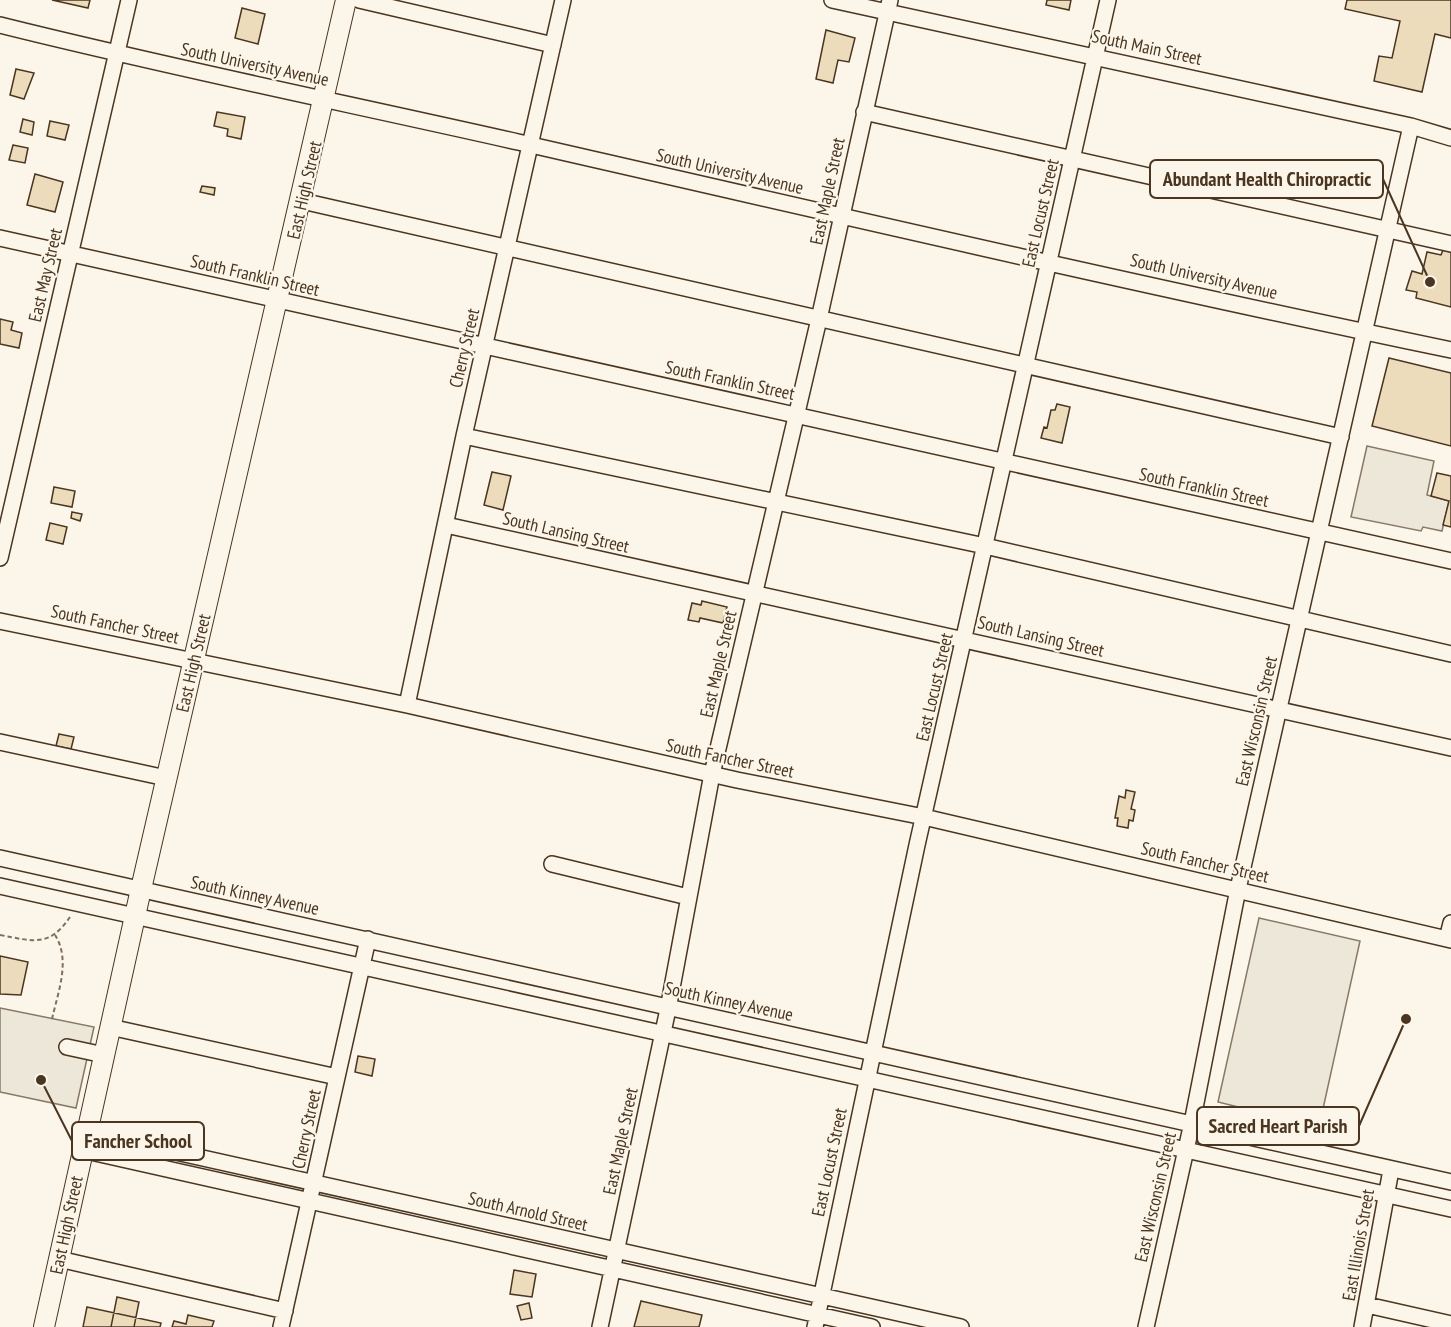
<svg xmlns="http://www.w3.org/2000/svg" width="1451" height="1327" font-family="'PT Sans Narrow',sans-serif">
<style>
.parking{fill:#ede7d9;stroke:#887966;stroke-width:1.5}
.building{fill:#ecdcbc;stroke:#4a3520;stroke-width:1.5}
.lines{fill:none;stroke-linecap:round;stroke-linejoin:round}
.minor-casing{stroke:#4a3520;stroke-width:18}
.major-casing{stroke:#4a3520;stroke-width:22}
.path{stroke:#7f6f5c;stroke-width:2;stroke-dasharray:4.5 3;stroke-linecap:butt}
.minor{stroke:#fbf6e9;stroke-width:15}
.major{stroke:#fbf6e9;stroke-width:20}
.labels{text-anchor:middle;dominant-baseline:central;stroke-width:4.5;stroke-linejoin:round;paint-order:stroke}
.street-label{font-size:18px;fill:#4a3520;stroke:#fbf6e9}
.leader{fill:none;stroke:#4a3520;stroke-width:2}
.callout-dot{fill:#4a3520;stroke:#fbf6e9;stroke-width:2}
.callout{fill:#fbf6e9;stroke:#4a3520;stroke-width:2}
.callout-label{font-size:20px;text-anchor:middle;font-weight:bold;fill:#4a3520}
</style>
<rect width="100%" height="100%" fill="#fbf6e9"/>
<path class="parking" d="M1367 446 1434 461 1427 495 1449 501 1442 531 1423 527 1421 531 1351 517Z
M1259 918 1360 941 1319 1127 1218 1102Z
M0 1008 94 1027 76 1108 0 1092Z"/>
<path class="building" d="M52 0H90L88 8Z
M1047 0H1071L1069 10 1046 5Z
M1347 0H1451V38L1435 34 1422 92 1374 81 1379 56 1392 58 1400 21 1345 9Z
M242 8 265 14 258 44 235 38Z
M826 30 855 38 849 62 838 60 833 83 816 79Z
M16 69 34 73 24 99 10 95Z
M217 112 245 117 241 139 227 136 228 129 214 126Z
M23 119 34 122 32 135 20 132Z
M50 121 69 125 65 140 47 136Z
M13 145 28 148 25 163 9 160Z
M35 174 63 182 55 212 27 205Z
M202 186 215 188 214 195 200 192Z
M1443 250 1451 252V307L1416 298 1417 292 1406 290 1412 271 1422 274 1427 252 1441 255Z
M0 319 13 322 11 330 22 333 19 348 0 344Z
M1389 358 1451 373V446L1372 426Z
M1057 404 1070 407 1062 443 1041 438 1044 427 1047 428 1051 410H1055Z
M492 472 511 476 503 510 484 505Z
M1437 473 1451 476V527L1443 525 1449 501 1431 496Z
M54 487 75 491 72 507 51 503Z
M72 512 82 514 80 521 71 518Z
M50 523 67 527 63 544 46 540Z
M702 601 727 607 723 623 700 618 699 622 688 620 692 603 701 605Z
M59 734 74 737 71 749 56 746Z
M1126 790 1135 792 1131 809 1135 810 1133 821 1129 820 1128 828 1117 826 1118 818H1115L1119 796 1125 798Z
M0 956 28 962 21 995 0 994Z
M358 1056 375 1059 372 1076 355 1072Z
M514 1270 536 1274 532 1297 510 1294Z
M117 1297 139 1302 134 1327H111Z
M641 1301 702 1315 699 1327H634Z
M529 1303 532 1318 521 1320 517 1306Z
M87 1307 161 1323 160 1327H83Z
M188 1315 214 1321 212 1327H172L174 1321 186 1324Z"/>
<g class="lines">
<defs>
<path id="minor" d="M359 0 553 45
M832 0 1411 126 1451 138
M0 25C172 68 345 103 518 142 828 213 1139 285 1451 350
M864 112 1451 244
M302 201 1341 437
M0 238 1451 561
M464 436 985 546 1451 654
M446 525 1451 748
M0 558 129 0
M0 621 407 705 737 780 924 817 1451 940
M407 705 464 436 563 0
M0 742 166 778
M0 858 1451 1182
M552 864 688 897
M0 886 1451 1209
M1447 939 1451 923
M110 1027 337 1077
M67 1047 104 1055
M86 1132 961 1327
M82 1150 872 1327
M59 1259 285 1311
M1367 1305 1451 1324
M281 1327 368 939
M600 1327 668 1009 712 774 819 319 890 0
M815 1327 917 845 1108 0
M1146 1327 1192 1123 1238 889 1411 126
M1362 1327 1391 1170"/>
<path id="major" d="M44 1327 141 889 346 0"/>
</defs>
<use href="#minor" class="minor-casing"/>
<use href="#major" class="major-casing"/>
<path class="path" d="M0 935C33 941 49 948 70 917
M52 1019C58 992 71 960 55 935"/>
<use href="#minor" class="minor"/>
<use href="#major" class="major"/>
</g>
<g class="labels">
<g class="street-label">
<text transform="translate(1147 47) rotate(12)">South Main Street</text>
<text transform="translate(255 64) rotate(12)">South University Avenue</text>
<text transform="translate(730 171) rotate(13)">South University Avenue</text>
<text transform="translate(304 190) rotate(-77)">East High Street</text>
<text transform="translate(827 191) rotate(-78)">East Maple Street</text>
<text transform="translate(1040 213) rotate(-77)">East Locust Street</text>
<text transform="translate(45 275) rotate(-77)">East May Street</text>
<text transform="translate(255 275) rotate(13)">South Franklin Street</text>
<text transform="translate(1204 276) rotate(13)">South University Avenue</text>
<text transform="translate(464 348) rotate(-77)">Cherry Street</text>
<text transform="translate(730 380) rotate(12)">South Franklin Street</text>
<text transform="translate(1204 487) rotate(12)">South Franklin Street</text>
<text transform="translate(566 532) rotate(13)">South Lansing Street</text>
<text transform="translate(115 624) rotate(12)">South Fancher Street</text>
<text transform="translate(1041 636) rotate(13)">South Lansing Street</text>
<text transform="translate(193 663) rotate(-77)">East High Street</text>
<text transform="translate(718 664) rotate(-77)">East Maple Street</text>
<text transform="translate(934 687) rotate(-77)">East Locust Street</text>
<text transform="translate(1256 721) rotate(-77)">East Wisconsin Street</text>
<text transform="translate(730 758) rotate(12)">South Fancher Street</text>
<text transform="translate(1205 862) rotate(13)">South Fancher Street</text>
<text transform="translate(255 895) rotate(12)">South Kinney Avenue</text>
<text transform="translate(729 1001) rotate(12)">South Kinney Avenue</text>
<text transform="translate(306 1129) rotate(-78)">Cherry Street</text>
<text transform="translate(620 1141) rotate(-78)">East Maple Street</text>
<text transform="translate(829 1162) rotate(-78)">East Locust Street</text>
<text transform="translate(1155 1197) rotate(-77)">East Wisconsin Street</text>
<text transform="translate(528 1211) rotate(13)">South Arnold Street</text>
<text transform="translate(66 1225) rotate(-78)">East High Street</text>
<text transform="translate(1358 1245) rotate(-80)">East Illinois Street</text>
</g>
</g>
<path class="leader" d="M1430 282L1383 179M1406 1019L1359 1126M41 1080L72 1141"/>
<g class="callout-dot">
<circle cx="1430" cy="282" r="6"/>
<circle cx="1406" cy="1019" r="6"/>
<circle cx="41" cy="1080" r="6"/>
</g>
<g class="callout">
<rect x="1150" y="160" width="233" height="38" rx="6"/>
<rect x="1197" y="1107" width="162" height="38" rx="6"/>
<rect x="72" y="1122" width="132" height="38" rx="6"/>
</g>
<g class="callout-label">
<text x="1267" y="186">Abundant Health Chiropractic</text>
<text x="1278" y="1133">Sacred Heart Parish</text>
<text x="138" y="1148">Fancher School</text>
</g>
</svg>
